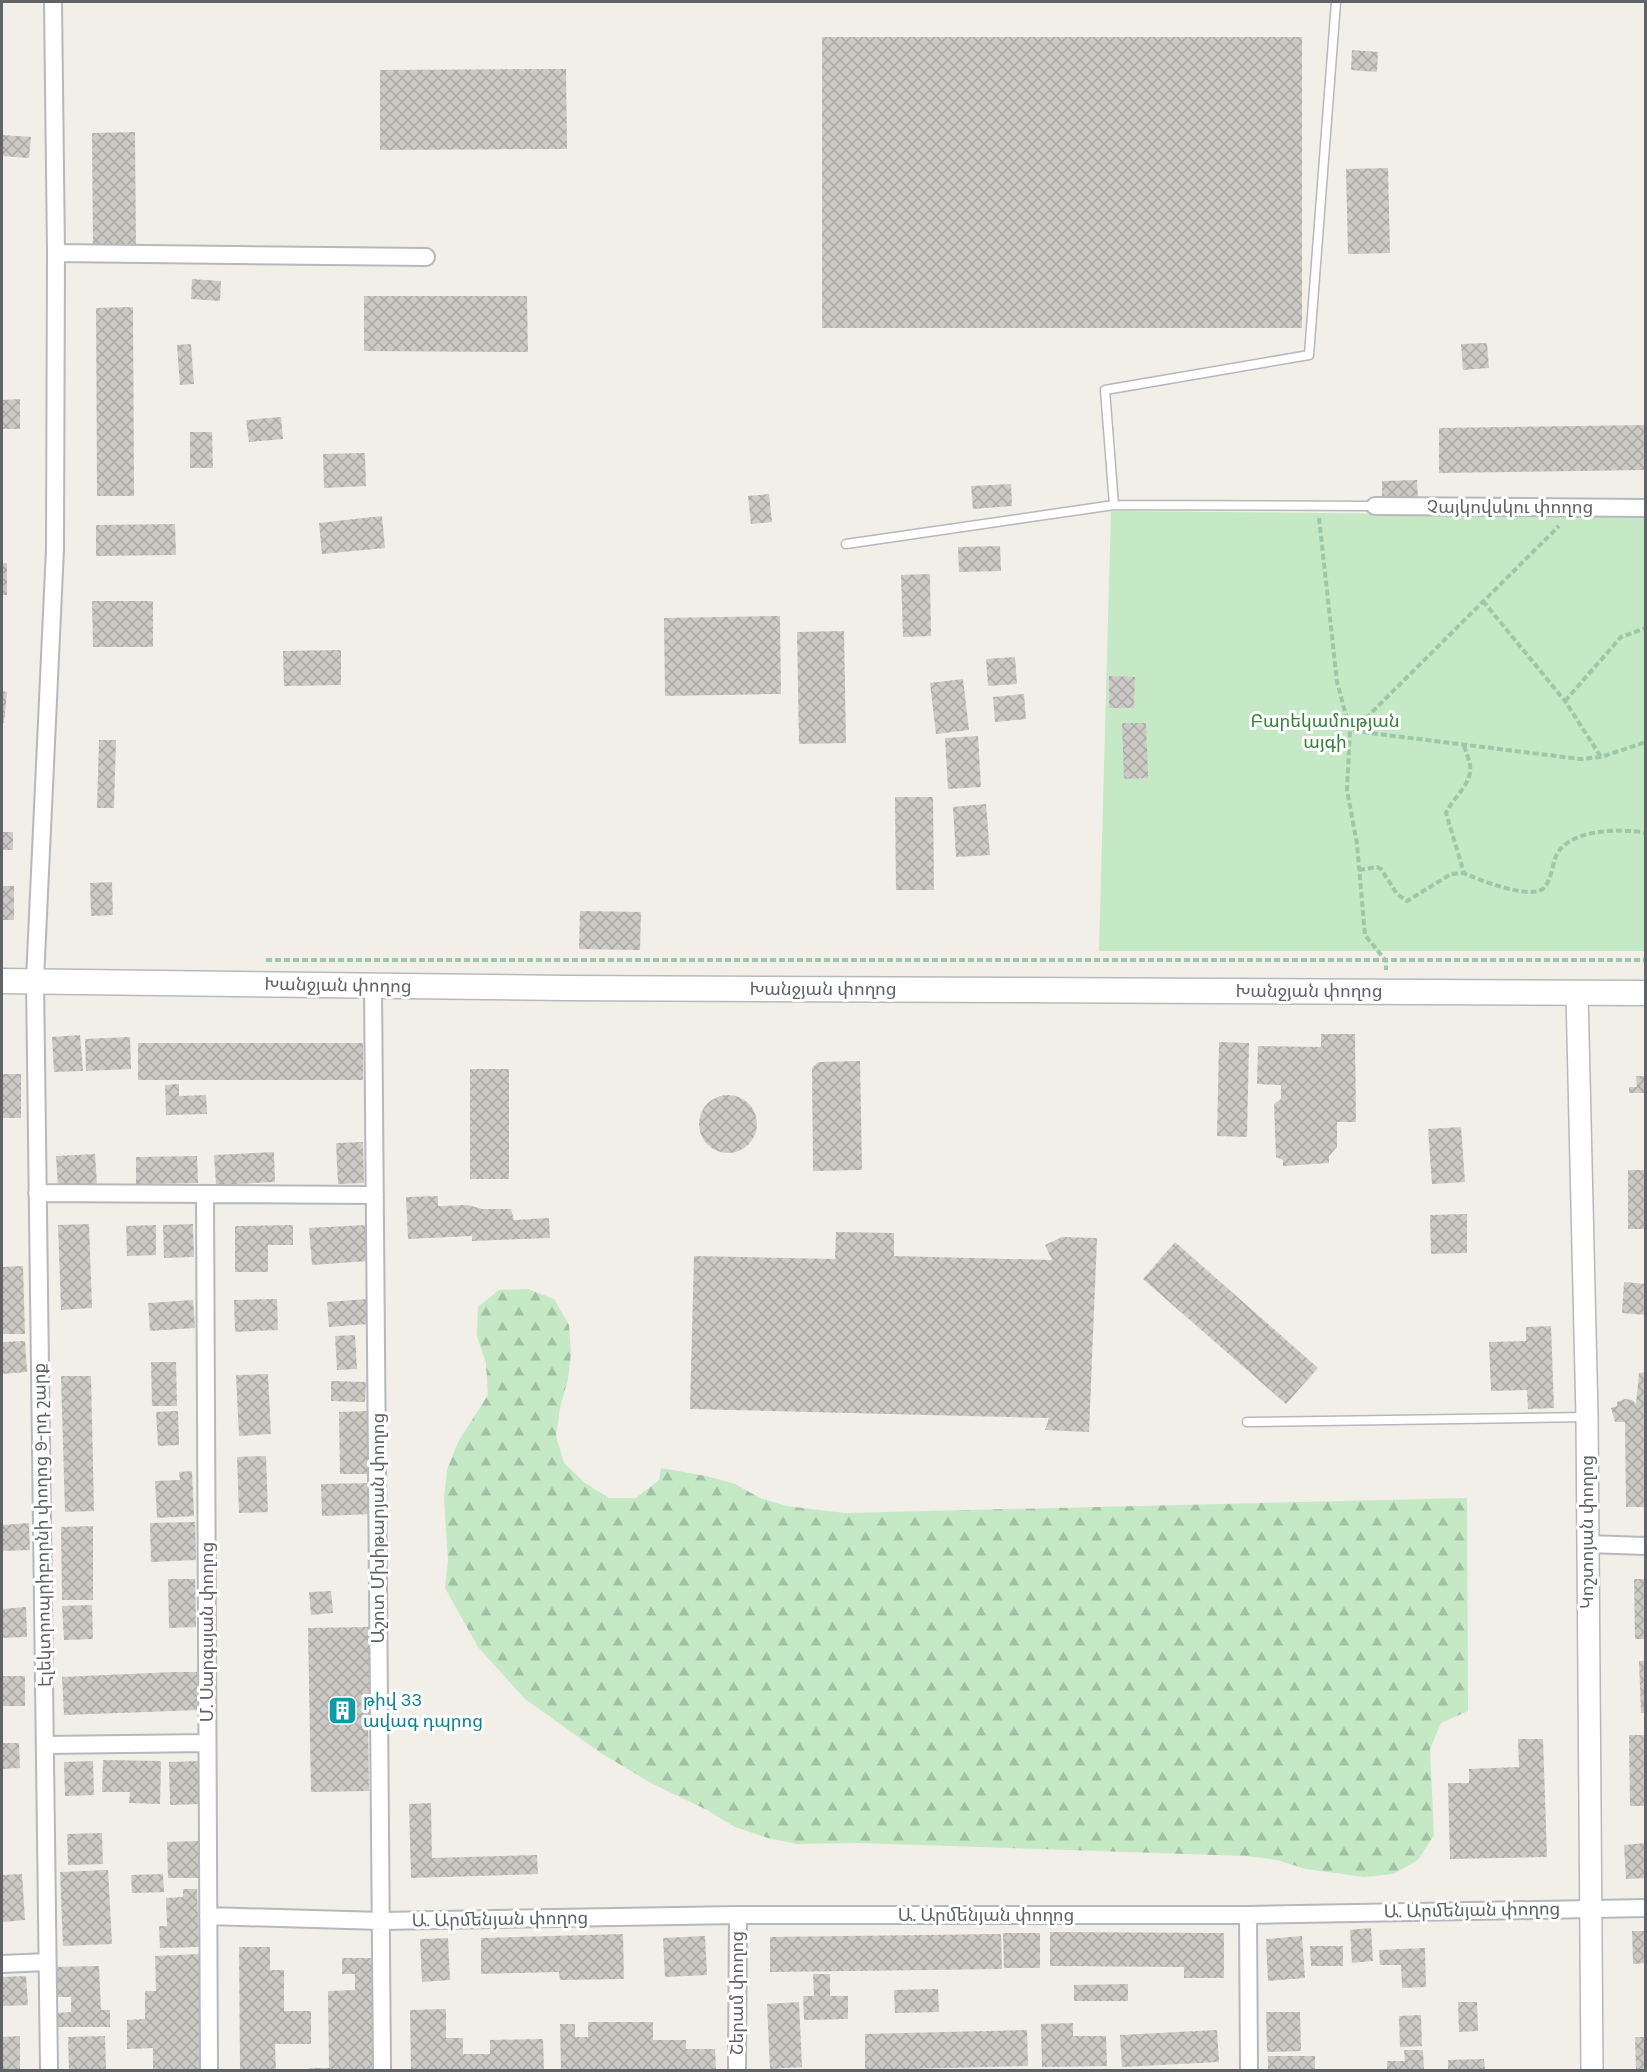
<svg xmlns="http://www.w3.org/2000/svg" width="1647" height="2072" font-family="Karla,'Noto Sans Armenian',sans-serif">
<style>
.green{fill:#c5e8c5}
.forest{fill:url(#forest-firs)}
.building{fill:url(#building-cross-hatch)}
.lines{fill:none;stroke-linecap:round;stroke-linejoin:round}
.service-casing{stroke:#b5b8bc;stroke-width:11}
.minor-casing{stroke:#b5b8bc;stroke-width:20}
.tertiary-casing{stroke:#b5b8bc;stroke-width:24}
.secondary-casing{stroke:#b6babf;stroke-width:27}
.path{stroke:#9cc7a9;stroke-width:4;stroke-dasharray:6 3;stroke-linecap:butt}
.service{stroke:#fff;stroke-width:8}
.minor{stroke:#fff;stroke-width:16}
.tertiary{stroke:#fff;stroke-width:21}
.secondary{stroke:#fff;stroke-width:24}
.labels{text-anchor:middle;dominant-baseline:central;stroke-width:6;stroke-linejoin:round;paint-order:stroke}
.street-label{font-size:18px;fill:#5f6368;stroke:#fff}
.park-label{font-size:18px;fill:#348238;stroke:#fff}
.culture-label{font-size:18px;fill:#0d838f;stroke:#fff;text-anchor:start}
</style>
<defs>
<pattern id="forest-firs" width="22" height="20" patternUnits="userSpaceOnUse" patternTransform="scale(1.5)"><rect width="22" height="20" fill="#c5e8c5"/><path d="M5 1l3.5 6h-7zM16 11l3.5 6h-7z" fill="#a3c0a4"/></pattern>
<pattern id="building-cross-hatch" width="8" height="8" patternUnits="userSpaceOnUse" patternTransform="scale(1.5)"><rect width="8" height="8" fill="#cccac5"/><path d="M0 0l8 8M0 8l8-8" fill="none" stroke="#a9a8a4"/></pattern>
</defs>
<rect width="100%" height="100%" fill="#f1efe8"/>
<path class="green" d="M1111 511 1645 516V951H1099Z"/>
<path class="forest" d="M528 1289 554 1299 569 1325 571 1353 568 1379 560 1408 556 1436 564 1463 585 1483 609 1498H636L659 1480 661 1468 706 1476 735 1484 760 1498 786 1506 845 1513 1467 1498 1468 1711 1441 1723 1430 1749 1434 1835 1418 1860 1393 1874 1364 1877 1306 1869 1277 1860 1246 1856 859 1843 797 1844 768 1838 735 1827 707 1810 651 1783 601 1753 525 1699 478 1647 445 1588 448 1560 444 1498 447 1470 458 1442 488 1395 486 1363 477 1336 478 1307 499 1290Z"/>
<path class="building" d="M822 37H1302V328H822Z
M1352 50 1378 52 1377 72 1351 70Z
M566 69 567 149 380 150V70Z
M135 132 136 252H93L92 133Z
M2 135 31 137 29 158 2 156Z
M1388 168 1390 253 1348 254 1346 169Z
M192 279 221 281 220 301 191 299Z
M364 296H527L528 352 364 351Z
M133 307 134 496H97L96 308Z
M1487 343 1489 368 1463 370 1461 344Z
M191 344 194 384 180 385 177 345Z
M20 399V429H2V400Z
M281 417 283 439 249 442 246 420Z
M1646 425V470L1439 473V428Z
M190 432H212L213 468H190Z
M365 453 366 486 324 488 323 454Z
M1417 480 1418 499 1382 500V481Z
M1011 484 1012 506 973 509 971 486Z
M769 494 772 522 751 524 748 496Z
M382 516 385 548 322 554 319 523Z
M175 524 176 555 96 556V525Z
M1000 546 1001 571 959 572 958 547Z
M2 563H7V595H2Z
M930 574 931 636 903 637 901 575Z
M92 601H153V647H93Z
M780 616 781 694 665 696 664 618Z
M844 631 846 743 799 744 797 632Z
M341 650V685L284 686 283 651Z
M1015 657 1017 684 988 686 986 659Z
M1109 676 1135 677 1134 708H1109Z
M963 679 969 730 936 734 930 683Z
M2 691 7 692 4 723H2Z
M1024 694 1026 719 995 722 993 697Z
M1122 723H1146L1148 778 1124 779Z
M978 736 981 787 948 789 945 738Z
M99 740H116L114 808H97Z
M895 797H933L934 890H896Z
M986 804 990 855 956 857 953 807Z
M2 832H13V850H2Z
M112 882 113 915 91 916 90 883Z
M2 886H14V920H2Z
M580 911 641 912 640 950 579 949Z
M1321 1034H1355L1356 1122H1337V1147L1329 1156V1163L1283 1166V1160L1276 1157 1274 1104 1281 1099V1085L1257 1084 1258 1046 1321 1047Z
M80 1035 83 1071 54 1072 52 1037Z
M130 1037 131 1069 86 1071 85 1039Z
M1219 1042 1249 1043 1247 1137 1217 1136Z
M138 1043H363V1080H138Z
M860 1061 862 1170 813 1171 812 1068 818 1062Z
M470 1069H509V1179H470Z
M2 1074H21V1118H2Z
M1636 1076H1646V1093H1629V1087H1637Z
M179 1084V1096L206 1095 207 1114 166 1115 165 1085Z
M699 1124a29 29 0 1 1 58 0a29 29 0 1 1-58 0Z
M1461 1127 1465 1182 1432 1184 1428 1129Z
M363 1142 364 1183 338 1184 336 1143Z
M274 1152 275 1182 216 1185 214 1155Z
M95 1154 97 1184 58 1186 56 1156Z
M197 1156 198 1183 136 1184V1157Z
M1628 1170H1646V1229H1628Z
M438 1196V1206L468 1205 482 1209H511L514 1220 549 1218 550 1238 472 1241V1236L408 1239 406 1197Z
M1467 1214V1253L1431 1254 1430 1215Z
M89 1224 92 1308 61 1310 58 1225Z
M193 1224 194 1257 164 1258 163 1225Z
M156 1225V1255L127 1256 126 1226Z
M293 1225V1245H268V1272H235V1226Z
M366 1225 368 1261 312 1265 309 1228Z
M836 1232 894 1233V1256L1052 1260 1045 1245 1062 1237 1097 1238 1089 1432 1045 1430 1049 1418 690 1409 694 1256 835 1259Z
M1175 1242 1318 1368 1286 1404 1143 1279Z
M23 1266 25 1334H2V1267Z
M1624 1282 1646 1284V1315L1622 1313Z
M277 1299 278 1330 235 1332 234 1300Z
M368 1299 370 1324 329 1327 327 1302Z
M193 1300 195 1328 150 1331 148 1303Z
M1551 1326 1554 1408 1528 1409 1527 1390 1491 1391 1489 1342 1526 1341V1327Z
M355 1335 357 1369 337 1370 335 1336Z
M25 1341 27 1372 2 1374V1342Z
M151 1362H176L177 1406H152Z
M1646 1372V1507H1626L1625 1422H1615L1611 1408 1617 1406V1402L1625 1399 1632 1400 1636 1404 1639 1373Z
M268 1374 271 1434 239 1436 236 1375Z
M61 1376H91L94 1511 65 1512Z
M331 1381 366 1382 365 1402 331 1401Z
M178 1411 179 1445 158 1446 156 1412Z
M368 1411 369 1474H340L339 1412Z
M266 1456 268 1512 239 1513 237 1457Z
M192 1471 194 1516 157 1518 155 1481 180 1480 179 1472Z
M372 1483 373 1514 322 1516 321 1484Z
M195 1522 196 1560 151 1562 150 1523Z
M29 1523 30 1550 2 1551V1525Z
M93 1526V1600H62L61 1527Z
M168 1579H195L196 1627 169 1628Z
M1634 1579H1646V1639H1635Z
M331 1591 333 1613 311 1615 309 1592Z
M92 1605 93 1639 64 1640 62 1606Z
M26 1607 27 1637 2 1638V1609Z
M369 1627 370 1707 378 1713 368 1720 369 1791 311 1792 308 1628Z
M1639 1661H1646V1713H1641Z
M174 1672H197L199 1710 64 1715 62 1677Z
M2 1676H25V1706H2Z
M1629 1735H1646V1806H1630Z
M1518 1739H1543L1547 1857 1450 1859 1448 1783H1469V1769L1519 1767Z
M2 1743H19L20 1768 2 1769Z
M103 1760 161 1761 160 1804 129 1803 130 1792H102Z
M93 1761 94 1795 65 1796 64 1762Z
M199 1761 200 1804 170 1805 169 1762Z
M431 1803 432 1858 537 1855 538 1874 411 1878 409 1804Z
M102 1833 103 1864 68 1865 67 1834Z
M198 1841V1878H168L167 1842Z
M1646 1843V1878L1626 1879 1624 1845Z
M108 1870 112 1944 63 1946 60 1872Z
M22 1874 25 1920 3 1922 2 1875Z
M163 1874 164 1892 132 1893 131 1875Z
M183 1889H197L199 1947 160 1948 159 1926H167L166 1898 183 1897Z
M1371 1928 1373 1961 1352 1963 1350 1930Z
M1632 1931H1646V1963L1633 1964Z
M1050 1932 1224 1933V1978H1184V1967L1050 1966Z
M1003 1933H1040V1968H1004Z
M623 1934 624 1979 560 1980 559 1972 481 1974V1938Z
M1001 1934 1002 1969 770 1972V1937Z
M705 1936 707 1975 665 1977 663 1938Z
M1302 1936 1305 1978 1268 1981 1266 1939Z
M448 1938 450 1980 422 1982 420 1939Z
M1310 1946H1343V1966H1311Z
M239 1947H270V1970H284V2011H311V2044H275L276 2070H240Z
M1425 1948 1426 1987 1402 1988 1401 1965H1380L1379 1950Z
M199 1954 200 2070H153V2048L127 2049V2020L145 2019V1991H156L155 1956Z
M342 1958H372V2070H309V2068H329L328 1991 355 1990V1974H342Z
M99 1966 101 2010H110V2027H56V2013L71 2012V1997H55L54 1967Z
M813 1974H830V1996H848V2019L804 2020 803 1996H814Z
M26 1976 28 2005 2 2006V1977Z
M1128 1984V2001H1074V1985Z
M938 1989 939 2012 895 2013 894 1990Z
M799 2002 802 2067 770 2069 767 2004Z
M1458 2002H1477L1478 2031 1459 2032Z
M446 2009V2038H463V2054H490V2040L543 2039 544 2070H411L410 2010Z
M1266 2012H1300L1301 2051 1267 2052Z
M1421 2015 1422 2046 1400 2047 1399 2016Z
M588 2022H653V2040H686V2049H715L716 2070H561L560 2024H575V2037H588Z
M1073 2023V2036H1106L1107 2066 1042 2067 1041 2024Z
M1027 2030 1028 2066 865 2070V2034Z
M1217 2030 1219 2062 1122 2067 1120 2035Z
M20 2036V2070H2V2037Z
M105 2036 106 2070H69L68 2037Z
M1635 2037H1646V2070H1636Z
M1404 2050H1423L1424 2070H1387V2061H1405Z
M1268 2056H1315V2070H1268Z
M1484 2059 1485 2070H1448V2060Z"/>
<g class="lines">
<defs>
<path id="service" d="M1336 2 1309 355 1105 390 1114 505 1375 506
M846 544 1114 505
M1247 1422 1586 1417"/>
<path id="minor" d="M56 253 426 257
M1375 506 1646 508
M373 985 382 2070
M37 1193 375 1195
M205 1194 209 2070
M1587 1544 1646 1546
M45 1745 207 1743
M1248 1915 1249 2070
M208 1916 381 1921 738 1915H1248L1646 1908
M2 1964 47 1962
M49 2070 35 980 55 549 56 253 53 2
M737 2070 738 1915"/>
<path id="tertiary" d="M1577 993 1587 1417 1592 2070"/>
<path id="secondary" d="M2 981 566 988 1646 993"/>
</defs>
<use href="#service" class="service-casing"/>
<use href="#minor" class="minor-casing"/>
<use href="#tertiary" class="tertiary-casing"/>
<use href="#secondary" class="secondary-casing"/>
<path class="path" d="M1319 518 1337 682 1350 730 1347 790 1357 844 1365 935 1386 961V970
M1483 601 1565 701 1601 757
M1565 701 1621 637 1646 628
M1353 731 1559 526
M1354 731 1580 759 1601 757 1646 742
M1464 746C1466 752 1469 759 1470 765 1473 784 1453 797 1446 813L1464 873C1478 880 1527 898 1541 890 1551 884 1552 866 1556 856 1568 829 1620 828 1646 833
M1359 870 1377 867 1381 869 1397 894 1407 901 1451 874 1464 873
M266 960H1646"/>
<use href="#service" class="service"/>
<use href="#minor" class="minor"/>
<use href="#tertiary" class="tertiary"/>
<use href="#secondary" class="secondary"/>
</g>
<defs>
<symbol id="building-square" viewBox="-11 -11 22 22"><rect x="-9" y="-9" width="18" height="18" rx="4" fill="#0f9aa8" stroke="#fff"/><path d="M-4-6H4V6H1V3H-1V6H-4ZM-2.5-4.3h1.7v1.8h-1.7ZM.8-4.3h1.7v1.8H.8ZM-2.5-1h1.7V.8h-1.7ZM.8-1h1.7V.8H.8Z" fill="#fff"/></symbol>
</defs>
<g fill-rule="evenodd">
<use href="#building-square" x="326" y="1694" width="33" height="33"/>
</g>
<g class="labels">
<g class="street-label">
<text x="1510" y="507">Չայկովսկու փողոց</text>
<text transform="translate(338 985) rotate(1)">Խանջյան փողոց</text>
<text x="823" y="989">Խանջյան փողոց</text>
<text x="1309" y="991">Խանջյան փողոց</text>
<text transform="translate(42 1525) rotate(-91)">Էլեկտրոպրիբորնի փողոց 9-րդ շարք</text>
<text transform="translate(378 1528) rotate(-90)">Աշոտ Մխիթարյան փողոց</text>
<text transform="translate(1587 1532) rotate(-90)">Կոշտոյան փողոց</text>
<text transform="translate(207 1632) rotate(-90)">Մ. Սարգսյան փողոց</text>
<text transform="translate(1472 1910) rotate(-1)">Ա. Արմենյան փողոց</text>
<text x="986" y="1915">Ա. Արմենյան փողոց</text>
<text transform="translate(500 1919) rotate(-1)">Ա. Արմենյան փողոց</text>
<text transform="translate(737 1993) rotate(-90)">Շերամ փողոց</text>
</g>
<g class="park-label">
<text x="1325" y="721">Բարեկամության<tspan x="1325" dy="21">այգի</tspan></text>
</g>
<g class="culture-label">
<text x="363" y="1700">թիվ 33<tspan x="363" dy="21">ավագ դպրոց</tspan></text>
</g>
</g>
<rect width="1647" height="2072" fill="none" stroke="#5f6368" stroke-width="6"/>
</svg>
